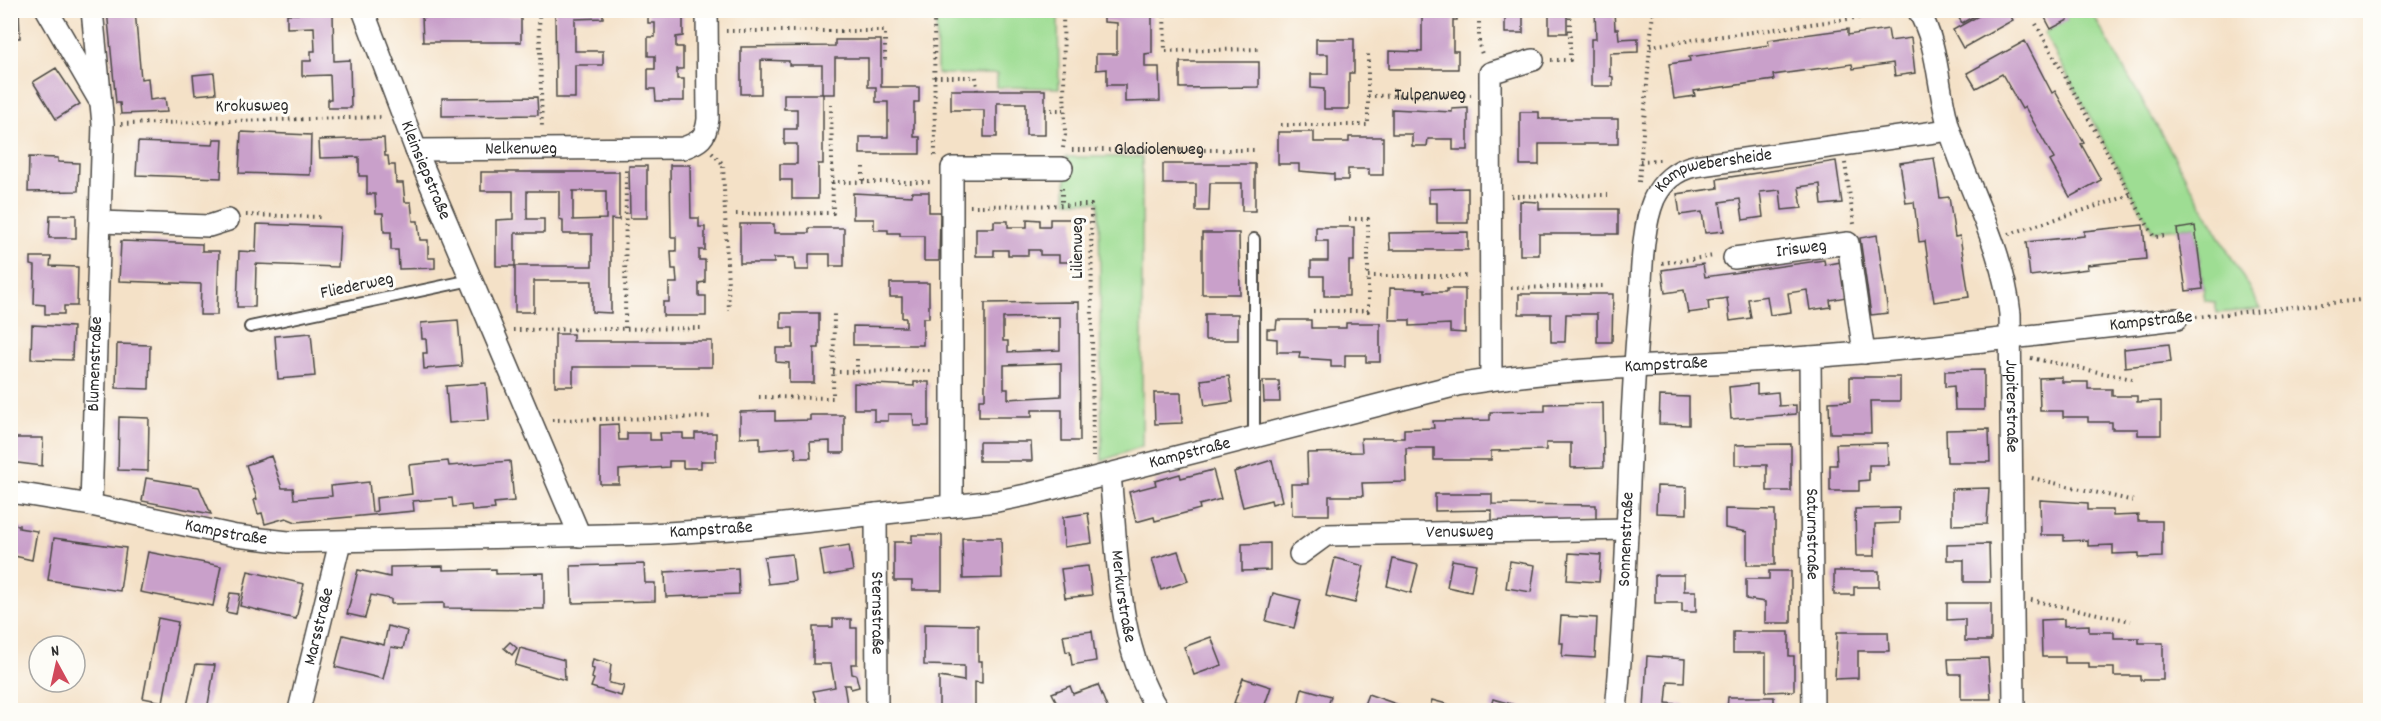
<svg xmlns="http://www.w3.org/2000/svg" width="2381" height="721" font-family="Dekko,sans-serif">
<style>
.green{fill:#9edd93;stroke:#64845f;stroke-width:1.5}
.building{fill:#c9a0ca;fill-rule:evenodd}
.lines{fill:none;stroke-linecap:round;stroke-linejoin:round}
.service-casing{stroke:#494642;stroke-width:14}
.minor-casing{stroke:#494642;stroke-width:24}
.path{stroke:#494642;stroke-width:4;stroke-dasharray:1.5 4.5;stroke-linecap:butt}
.service{stroke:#fff;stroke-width:10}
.minor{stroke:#fff;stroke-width:21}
.labels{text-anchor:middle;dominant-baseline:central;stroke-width:6;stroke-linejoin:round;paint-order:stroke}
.street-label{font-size:18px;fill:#2b2b2b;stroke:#fdfcf7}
</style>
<rect width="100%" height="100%" fill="#fdfcf7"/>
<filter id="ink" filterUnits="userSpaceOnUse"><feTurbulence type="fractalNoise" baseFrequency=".0167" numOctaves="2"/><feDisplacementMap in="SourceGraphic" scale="12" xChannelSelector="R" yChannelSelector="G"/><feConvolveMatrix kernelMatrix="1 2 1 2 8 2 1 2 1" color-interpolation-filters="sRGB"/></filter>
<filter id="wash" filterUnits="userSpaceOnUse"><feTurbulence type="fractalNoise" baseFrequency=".008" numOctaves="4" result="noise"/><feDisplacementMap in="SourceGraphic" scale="24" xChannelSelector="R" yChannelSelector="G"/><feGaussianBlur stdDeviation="1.35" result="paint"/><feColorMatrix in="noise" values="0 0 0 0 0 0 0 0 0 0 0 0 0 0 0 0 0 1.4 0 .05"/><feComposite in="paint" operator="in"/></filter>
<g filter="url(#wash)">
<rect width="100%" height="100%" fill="#f4e1c7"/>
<path class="green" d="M936 11H1058L1059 88 997 87V74H937Z
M2062 11H2091L2261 309 2217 313 2215 302 2205 301 2195 226 2153 231 2044 33 2067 20Z
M1066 157H1142V446L1102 461 1099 202 1066 201Z"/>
<g id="blocks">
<path class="building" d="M10 10H19L20 38H10Z
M107 10H135L141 79 148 78 150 100 165 98 167 112 121 114 120 103H116Z
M298 10 333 13 334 61 350 60 351 108H328V99H331L330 75 302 76V61H311V51H315L314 27 287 28V14H298Z
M555 10H603V18L575 19V51H603V65H575V98H556Z
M648 10H676V14H683V36L676 37V47H683V69H677V79H684V101H656L655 89H648V69H655V56H648V37H655V23H648Z
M1104 10H1152V53L1145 54V67H1159L1160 101 1125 102V85H1107V69L1096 70V54H1117V23L1104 22Z
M1316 10H1330V14H1316Z
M1362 10H1377V14H1362Z
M1413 10H1457V20H1453V51H1458V69H1389V51L1422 52V16H1413Z
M1505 10H1523V33H1505Z
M1549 10H1567V33H1549Z
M1595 10H1614L1615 29H1618L1619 39 1638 38V52L1610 53V76L1613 77V86H1591V39H1596Z
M1954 10H1985L1962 23Z
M1989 10H2007L2013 20 1963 48 1953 30Z
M2041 10H2062L2068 20 2051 29Z
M502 16H521V42H423L422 17Z
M1848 29V35L1888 29 1890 41 1911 38 1915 73 1895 76 1893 63 1853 69 1852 64 1773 75 1774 80 1694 91 1695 96 1674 99 1669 64 1690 61 1689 57 1769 45 1768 40Z
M1316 39H1354V73H1349V109H1324V89L1311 88V74H1328V54H1316Z
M835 40H881V87H919V102H914V137H920V154H860V137H888V102H876V87H868V58H835V94H823V164H818V199H792V180H780V164H797V144H784V129H797V109H784V94H822V65H789V61L761 60V94H741V47L835 46Z
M2025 41 2052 93 2055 91 2084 143 2081 144 2101 180 2070 197 2050 161 2054 159 2025 107 2022 109 2002 74 1976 88 1967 73Z
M1180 62H1259V87L1180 88Z
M56 68 80 104 56 119 33 82Z
M214 73 216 93 195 95 193 75Z
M951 90H1045V135H1026V103H997V137H984V110H951Z
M537 97 538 115 442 116V98Z
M1468 108V150H1453V139H1428L1427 146H1412V134H1392V109L1452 112V109Z
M1520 112H1539V119H1618V144H1539V165H1520Z
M241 132 311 135 310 175 239 173Z
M1278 132H1314V142H1349V137H1383V175H1369V169H1348V180H1334V174L1299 171V164H1278Z
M384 138 385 156H388L389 165H395L396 183H403L405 202H411L413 221H418L420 240H428V258H435V268L399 269 398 250H391V232H384L383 213H376L375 194H367V176H359V157L320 158 319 140Z
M214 139H223L221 178 136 175 138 142 213 145Z
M29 157 58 158V162L79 163 78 191 28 192Z
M1934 158 1940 198 1949 197 1955 237 1960 236 1969 297 1934 302 1925 241 1919 242 1914 202 1906 203 1900 163Z
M1836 161 1842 203 1822 205 1820 184 1799 187 1802 208 1782 210 1780 190 1760 192 1763 217 1743 220 1740 199 1720 202 1724 231 1705 233 1702 212 1680 215 1677 194 1718 188 1717 179Z
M1163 164H1255V211H1242V183H1210L1209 211H1196V184H1163Z
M670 165H690L691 218H699V227H705V250H699V260H705V282L699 283V296H706V316H663V302H669V283H677L676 269H672L671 251H676V237H671Z
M629 166H647V218H630Z
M481 172H619V220L611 219V313L592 312V281H534V312H515V266H496V220L513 219V191H481ZM527 191H559V219L563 220V234H592V266H515V233H544V219H527ZM573 191H606V219L573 220Z
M1468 188V223H1437V203H1429V189Z
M912 192H929V212H940L939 261H924V236H900V233H888V230H874V219H853V193L912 196Z
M1520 201 1539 202V209H1618V234H1539V255H1520Z
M50 215H76V238H49Z
M1027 219 1040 220V226H1050V219H1074V262H1059V255H1040V250H1028V255H1008V250H994V256H976V228H994V221H1008V227H1027Z
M257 224 340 227 338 267 256 264 255 307H237L239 251 256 252Z
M740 224H774V233H809V228H844V266H830V254H809V270H795L794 258H774V263H740Z
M2143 225 2146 259 2087 265 2088 269 2030 276 2026 242 2084 236V231Z
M2195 226 2203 289 2186 291 2177 229Z
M1316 227H1354V261H1349V296H1324V276H1311V261H1328V241H1316Z
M1468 232V250H1390L1389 233Z
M1202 233H1239L1240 294H1202Z
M1877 235 1888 313 1871 315 1860 238Z
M121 241 202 244V251H219L217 315H200L201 284 119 281Z
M31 257H51L50 266 78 267 77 306H64V314H45V305L34 304 35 266 31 265Z
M1824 260 1825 265 1841 262 1846 297 1830 300 1831 307 1810 310 1807 290 1788 293 1791 312 1770 315 1767 296 1748 299 1751 318 1730 321 1727 298 1708 301 1709 310 1688 313 1684 290 1665 293 1662 270 1703 264 1705 277Z
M890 283H929V318H923V345H853V326L906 327V318H902V297H890Z
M1390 288 1425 289V292H1447V289H1465V333L1450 332V324L1410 326V320H1389Z
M1519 294H1613L1612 342H1597V314H1566L1565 342H1551V314H1519Z
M1079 302 1080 441H1062V410H1032V417H979V399H985V303ZM1060 317V350L1008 352V341H1003V318ZM1061 363V396L1008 399V389H1004V365Z
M781 313H819V348H814V383H789V363L776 362V348H793V328H781Z
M1205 314H1238V340H1205Z
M458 320 462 366 424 369 423 353H427L426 339H422L421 323Z
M1277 320H1311V328H1346V323H1380V362H1366V355H1345V367H1331V360L1299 358 1300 352H1277V339L1267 338V329H1276Z
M32 325 73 327 72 360 31 359Z
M311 333 315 376 278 379 275 336Z
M555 334H573V341H712V367H573V386H555Z
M117 344 150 345 149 389 116 388Z
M2169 344 2171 362 2125 367 2124 349Z
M1984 370V410H1955L1954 386 1945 387V371Z
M1229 376 1233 402 1205 406 1201 380Z
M1850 377H1900V401H1870L1871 433H1830L1829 402 1850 401Z
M2062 377V382H2088V389H2112V396H2137V402L2161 401V435H2138V429H2112V422H2088V417H2063V411H2040L2039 378Z
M1263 381H1279L1280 402H1264Z
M914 382H929V426H914L913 414H888V421H874V409H854V383L914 386Z
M486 383 489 420 449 423 446 386Z
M1757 384V394L1778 392 1779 406 1796 405V414L1731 419 1729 387Z
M1154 393H1181L1182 423 1155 424Z
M1660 396 1689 397V425L1659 424Z
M1603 403 1604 467 1571 468V443H1546V450L1491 451V460H1434V448H1406L1407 482 1362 483 1363 496H1329V515H1292L1291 484H1308L1307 453 1362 452 1361 438H1404V429L1434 428 1433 421 1490 420V412L1545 411V404Z
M775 411V421L810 420V415H844V453H830V441L810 442 811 458H796L795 447 760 450V437L740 438V412Z
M119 417 149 418 148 471 118 470Z
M618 424 619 440H627V433H650V440H661L660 433H683V439H695V433H716V461H701V468H683V461H669V467L619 470V484H600V425Z
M1989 429 1990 462H1947L1946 430Z
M10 438H43L42 466 10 462Z
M979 442H1031L1032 461H979Z
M1887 443 1888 465H1869V480L1859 481V491H1830V465H1837L1836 444Z
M1791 444V491H1767V465H1735V445Z
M271 456 282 488H293L294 499 332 496 331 486 369 482 372 512 377 511 376 498 412 494 409 465 448 461 449 466 510 461 514 501 494 503 495 509 472 511 471 505 453 507 452 498 413 501 414 511 296 522 286 518 265 524 262 513 258 514 254 500 257 499 246 465Z
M1272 460 1282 501 1272 504 1271 500 1243 507 1234 472Z
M1213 470 1221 499 1199 505 1200 509 1155 521 1154 517 1136 522 1129 492 1156 485 1155 481 1180 474 1181 478Z
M146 478 199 487 211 514 142 501Z
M1657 486 1687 487V514L1656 513Z
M1989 488 1987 524 1952 525V489Z
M1435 494H1492V504L1596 505V522L1492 521V510L1435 511Z
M2040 500 2088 503V510H2113V516L2138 515V521H2162V557L2139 558V553L2113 554V545L2088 546V540L2064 541V535H2041Z
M1899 508V523L1875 524V556H1856L1855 509Z
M1725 509 1775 510V565H1747V532L1725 528Z
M1088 513 1092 543 1064 547 1063 517Z
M11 524 19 525V528L37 531 32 560 10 555Z
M912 535H942V590H912V581H894V542H912Z
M54 538 126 548 120 591 48 580Z
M962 538H1001L1002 578 963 579Z
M1270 543V570L1242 571V544Z
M1989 544 1990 582H1964V560H1947V545Z
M849 545 853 571 824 576 820 550Z
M1178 551 1188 581 1161 590 1152 559Z
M148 552 221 566 213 606 140 592Z
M1569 553 1601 555 1599 582 1567 580Z
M792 554 795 581 768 584 764 557Z
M1335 558 1364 566 1355 603 1326 596Z
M1393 559 1418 565 1411 593 1387 586Z
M1452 560 1476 564 1471 592 1447 587Z
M1510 561 1535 565 1531 592 1506 588Z
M644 564 645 583H655V601L572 603 571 566Z
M443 566V570L496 569V574L544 573V609L444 608V603L391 604V599L371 595 365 618 347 614 358 570 390 577V567Z
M1088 566 1092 595 1065 598 1061 569Z
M738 568 739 594 666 597 665 572Z
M248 571 304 584 296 619 240 606Z
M1769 571H1791V623H1765V602L1746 599V579H1769Z
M1834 571H1879V587H1854V595H1834Z
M1655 575H1684V591H1696V612H1682V603H1655Z
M230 593 240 594 236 614 226 612Z
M1273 593 1301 600 1294 628 1266 621Z
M1947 603H1991V641H1965V619L1947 620Z
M1561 616 1597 618 1595 658 1562 656 1563 643H1559Z
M158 618 178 622 163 702 143 698Z
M833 619H851V628H857V664H851L852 674 856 675 859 687 851 689 850 685H844L848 710H819L813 691 835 687 831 664H813V627H833Z
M2064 619V626L2089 625V632H2114V638H2139V643H2163V680H2140V676H2114V668H2089V663H2065V657H2042L2041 620Z
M924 624 978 625V661H982V683L975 682V710H939V677L964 681V666L924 665Z
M388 626 407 631 403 649 391 647 383 679 335 667 343 635 384 645Z
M1092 631 1096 661 1072 665 1070 651 1066 652 1063 635Z
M1733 632H1789V656H1794V691L1766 692V653H1733Z
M1837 632H1888L1889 651H1858V678L1835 679Z
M1211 637 1222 665 1194 675 1184 647Z
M510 642 517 648 512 655 504 648Z
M520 648 564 660 565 680 515 665Z
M1647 656 1685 659 1684 682 1668 681 1666 703 1684 705 1683 710H1644Z
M1988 658 1991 699H1961V674H1949L1948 659Z
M593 659 611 664 609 683 624 686 621 696 591 687 594 679 592 678 594 669 591 668Z
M196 664 215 665 207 710 187 706Z
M1243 678 1271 687 1263 710 1234 703Z
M1098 685 1108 710H1061L1052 693 1070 686 1073 694Z
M1302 688 1331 696 1327 710H1297Z
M1368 694 1396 704 1393 710H1362Z
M1728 697H1774V710H1727Z
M1493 699 1522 707 1521 710H1490Z
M1432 700 1461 708 1460 710H1429Z
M1851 705H1889V710H1851Z"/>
</g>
</g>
<g filter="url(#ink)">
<use href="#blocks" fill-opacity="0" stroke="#494642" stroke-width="1.5"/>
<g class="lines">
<defs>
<path id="service" d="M1254 239V437
M250 327 471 280"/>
<g id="minor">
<path d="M47 10 98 98"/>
<path id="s3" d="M363 10 416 150 580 536"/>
<path id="s4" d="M1918 10C1940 47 1937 91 1950 131 1970 193 2003 248 2010 314L2014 710"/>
<path id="s5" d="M416 150 683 148C700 142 706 138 708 119L707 10"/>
<path d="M101 222 209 226 228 220"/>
<path id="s6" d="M1734 258 1848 243 1864 353"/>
<path id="s7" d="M1810 357 1813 710"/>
<path d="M1491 379 1490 73 1533 60"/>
<path id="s8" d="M1110 475C1118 551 1116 645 1158 710"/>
<path id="s9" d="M10 492 91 505 236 536 288 542 651 534 747 528 997 501 1031 494 1457 385C1573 365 1693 366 1810 357 1933 348 2055 333 2177 319"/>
<path id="s10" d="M91 505 103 124 92 10"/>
<path d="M952 506V168H1062"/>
<path id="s11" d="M876 514 877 710"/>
<path id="s12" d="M1300 554 1326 535 1628 529"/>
<path id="s13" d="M299 710 340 542"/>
<path id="s14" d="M1616 710C1629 578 1627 444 1639 312 1642 278 1641 230 1654 199 1662 182 1676 170 1694 166L1949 130"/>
</g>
</defs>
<use href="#service" class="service-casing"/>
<use href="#minor" class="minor-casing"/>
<g class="path">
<path d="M539 10 542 130"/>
<path d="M934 10 935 157"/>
<path d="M1164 10 1165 51 1258 49"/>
<path d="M1479 10V45L1482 54"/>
<path d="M2036 24 2154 237 2167 236"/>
<path d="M726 31H885V62"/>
<path d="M1650 46 1884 14H1899"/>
<path d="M1551 60H1570V10"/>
<path d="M934 77H976L977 90"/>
<path id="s1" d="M1368 96 1471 95"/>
<path d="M1394 96V85"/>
<path d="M1045 110H1064"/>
<path d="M121 124 384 117"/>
<path d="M1281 125H1368V53"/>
<path d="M1063 148 1065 135 1063 10"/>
<path id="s2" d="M1072 150H1256"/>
<path d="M712 153 723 164 729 311"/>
<path d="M1640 161 1660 160"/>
<path d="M1845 163 1854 224"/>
<path d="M863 167V182"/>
<path d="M832 182H933"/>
<path d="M1639 182 1653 10"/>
<path d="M1062 188V205"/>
<path d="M1511 196 1608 195"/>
<path d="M970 206 1091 205 1093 457"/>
<path d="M736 214 833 213 831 105"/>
<path d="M246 215 322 217"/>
<path d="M1349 219H1368V276"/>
<path d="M2009 234 2131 195"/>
<path d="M1662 263 1714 256"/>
<path d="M1511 288 1606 286"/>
<path d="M1313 311H1368V276H1470"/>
<path d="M2196 317 2370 299"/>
<path d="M625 328 626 167"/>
<path d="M513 330 705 328"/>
<path d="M2031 358 2132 379"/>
<path d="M857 359V372"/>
<path d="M833 372 931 371"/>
<path d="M759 397 833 398 834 313"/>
<path d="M552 420 713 417"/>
<path d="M2032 478 2134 501"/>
<path d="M2031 600 2131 621"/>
</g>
<use href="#service" class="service"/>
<use href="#minor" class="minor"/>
</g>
</g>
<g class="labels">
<g class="street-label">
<text stroke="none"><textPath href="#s1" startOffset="62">Tulpenweg</textPath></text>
<text transform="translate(252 107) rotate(-1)">Krokusweg</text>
<text stroke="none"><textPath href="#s5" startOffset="105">Nelkenweg</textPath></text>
<text stroke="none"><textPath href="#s2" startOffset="87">Gladiolenweg</textPath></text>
<text stroke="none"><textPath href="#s3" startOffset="172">Kleinsiepstraße</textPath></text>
<text stroke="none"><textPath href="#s14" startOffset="584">Kampwebersheide</textPath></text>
<text transform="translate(1078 248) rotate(-90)">Lilienweg</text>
<text stroke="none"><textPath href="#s6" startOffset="68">Irisweg</textPath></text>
<text transform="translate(357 287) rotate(-12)">Fliederweg</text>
<text transform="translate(2151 322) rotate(-6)">Kampstraße</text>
<text stroke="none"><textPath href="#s10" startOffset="141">Blumenstraße</textPath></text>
<text stroke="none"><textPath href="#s9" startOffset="1678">Kampstraße</textPath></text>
<text stroke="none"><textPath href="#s4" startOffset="411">Jupiterstraße</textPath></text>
<text stroke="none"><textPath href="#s9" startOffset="1192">Kampstraße</textPath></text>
<text stroke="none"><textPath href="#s9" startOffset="706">Kampstraße</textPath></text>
<text stroke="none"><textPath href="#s9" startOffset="220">Kampstraße</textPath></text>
<text stroke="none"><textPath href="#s12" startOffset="166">Venusweg</textPath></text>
<text stroke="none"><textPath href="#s7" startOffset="177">Saturnstraße</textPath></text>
<text stroke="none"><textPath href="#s14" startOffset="171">Sonnenstraße</textPath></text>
<text stroke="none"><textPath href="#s8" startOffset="122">Merkurstraße</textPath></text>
<text stroke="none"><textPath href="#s11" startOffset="99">Sternstraße</textPath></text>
<text stroke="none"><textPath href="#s13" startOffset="86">Marsstraße</textPath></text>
</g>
</g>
<rect width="2381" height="721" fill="none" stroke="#fdfcf7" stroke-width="36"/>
<g transform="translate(57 664) rotate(352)"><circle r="28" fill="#fdfcf7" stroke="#a9a8a5" stroke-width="1.5"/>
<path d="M0-4.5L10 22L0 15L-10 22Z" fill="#d1495b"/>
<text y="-9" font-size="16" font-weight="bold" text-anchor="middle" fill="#2b2b2b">N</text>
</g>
</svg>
